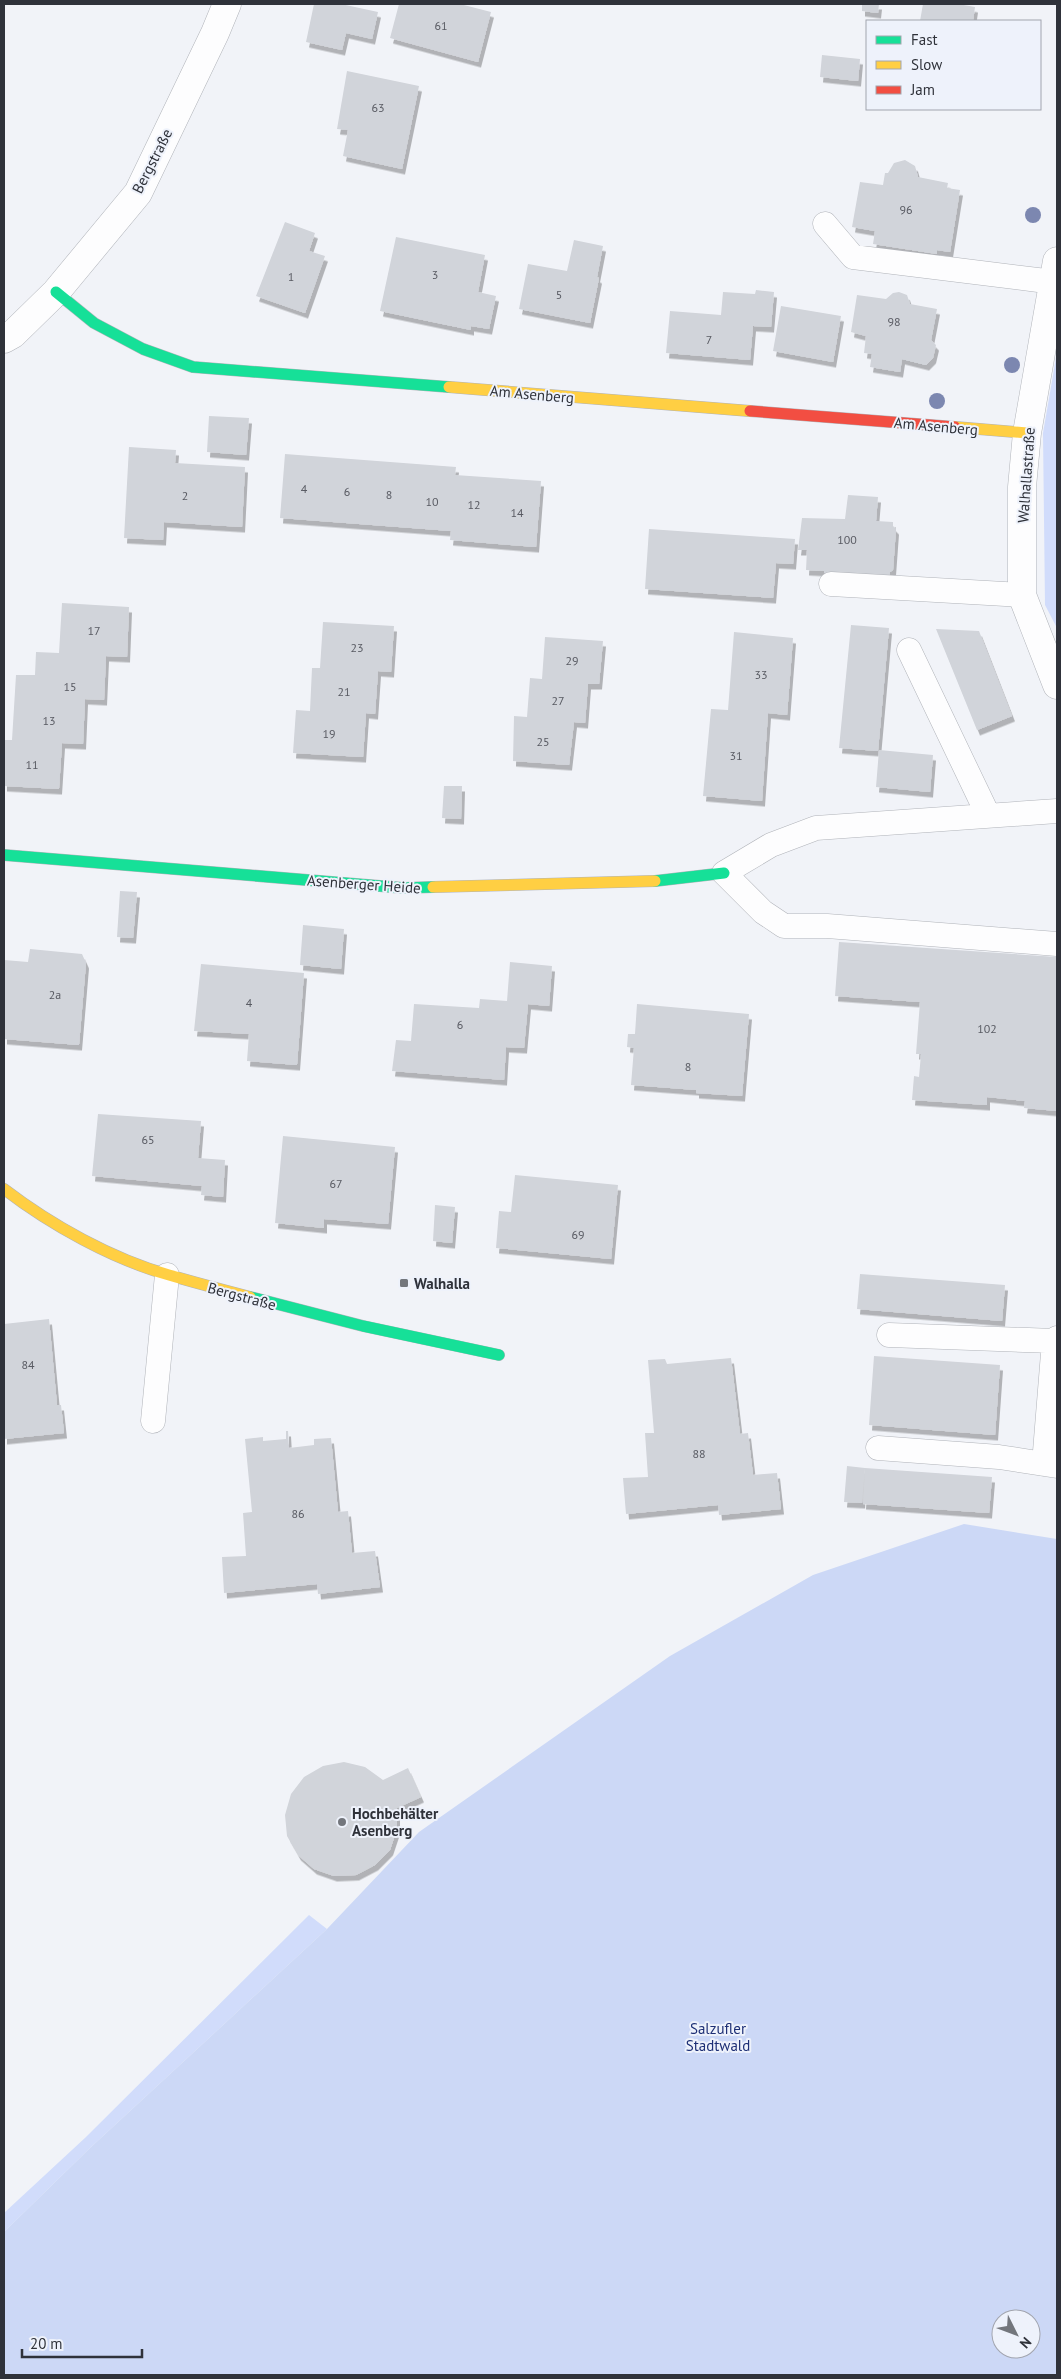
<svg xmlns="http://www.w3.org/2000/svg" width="1061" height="2379" font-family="'PT Sans',sans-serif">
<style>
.green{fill:#d1dcfb}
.forest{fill:#ccd8f6;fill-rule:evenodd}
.building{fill:#d1d4da;filter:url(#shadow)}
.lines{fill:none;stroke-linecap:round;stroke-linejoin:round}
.lane-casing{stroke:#b0b3b9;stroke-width:25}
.street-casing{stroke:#b0b3b9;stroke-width:29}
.fast-casing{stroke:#b0b3b9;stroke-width:12}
.slow-casing{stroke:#b0b3b9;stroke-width:12}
.jam-casing{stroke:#b0b3b9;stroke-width:12}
.lane{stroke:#fdfdfe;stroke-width:24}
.street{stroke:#fdfdfe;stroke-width:28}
.fast{stroke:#16e098;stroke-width:11}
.slow{stroke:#ffcf43;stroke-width:11}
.jam{stroke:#f24e42;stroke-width:11}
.tree{fill:#7c87b0}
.poi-dot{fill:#73767c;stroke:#eef2fb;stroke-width:2}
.labels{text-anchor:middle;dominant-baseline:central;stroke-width:4;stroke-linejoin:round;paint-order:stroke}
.number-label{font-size:12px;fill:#585a62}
.street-label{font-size:15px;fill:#2f323a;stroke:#eef2fb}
.poi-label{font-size:15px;font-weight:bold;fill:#2f323a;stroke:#eef2fb;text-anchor:start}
.park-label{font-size:15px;fill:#1d2f75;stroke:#eef2fb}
</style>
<defs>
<filter id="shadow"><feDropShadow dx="3" dy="5.5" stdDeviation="0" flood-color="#0004"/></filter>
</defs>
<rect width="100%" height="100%" fill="#f1f3f8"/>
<path class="green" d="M1057 352V628L1045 605 1043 433Z
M309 1915 327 1929 90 2148 4 2232V2213L86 2137Z"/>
<path class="forest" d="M964 1524 1057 1539V2375H4V2232L90 2148 327 1929 419 1832 670 1656 813 1575ZM1001 2319H1031V2349H1001Z"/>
<path class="building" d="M314 4H341L378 12 372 39 346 33 342 50 306 42Z
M399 4H460L491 12 478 62 390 38Z
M862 4H879L878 13 862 11Z
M923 4H958L975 7 973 21H920Z
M822 55 860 59 858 81 820 77Z
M347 71 419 86 402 169 343 156 348 130 337 129Z
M905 160 915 166 918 177 948 183 947 188 960 190 950 252 937 250V254L873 244 875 231 852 227 860 182 883 185 885 173H888L894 163Z
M285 222 315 233 309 251 325 256 305 313 256 296Z
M396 237 485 255 478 292 496 296 489 329 471 326V330L380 311Z
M574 240 603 246 597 277 599 278 590 323 519 309 528 264 567 271Z
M756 290 774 292 771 327 753 326 750 360 666 353 670 311 721 315 723 292 755 294Z
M899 292 907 295 910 304 937 309 931 340 936 345 933 358 926 365 902 359 900 372 870 367 872 354 864 353 866 336 851 332 857 295 886 299 893 293Z
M781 306 841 316 833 362 773 351Z
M209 416 249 418 246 455 207 452Z
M129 447 176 450 175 463 245 467 242 527 164 522 163 540 124 538Z
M285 454 456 467 455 475 541 481 536 547 450 540 451 531 280 518Z
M848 495 878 497 876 521 893 522V526L896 529 893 570 890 572 889 576 824 573V571L806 570 807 550H798L802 518 845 519Z
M649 529 795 539 793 564 776 563 773 598 645 589Z
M62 603 129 607 127 657 106 656 104 700 85 699 83 744 62 743 59 789 4 786V740H12L16 675H35L36 652 59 653Z
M323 622 394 626 391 672 378 671 375 714 366 713 363 757 293 753 296 710 310 711 312 668H320Z
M851 625 889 628 878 751 839 748Z
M936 629 979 631 1012 716 977 730Z
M734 632 793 638 787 715 768 713 762 801 703 796 711 709 728 710Z
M545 637 603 641 599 684H588L585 723 574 722 569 765 513 761 514 716 527 717 530 678 542 679Z
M879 750 933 755 930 792 876 787Z
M444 786H462L461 819 442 818Z
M120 891 137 892 133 938 117 937Z
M303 925 344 929 341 969 300 965Z
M839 942 1057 957V1111L1024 1108 1025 1101 987 1097V1105L912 1100 914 1076 919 1077 921 1054H916L920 1002 835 996Z
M30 949 82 954 86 963 79 1045 4 1039V960L28 962Z
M510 962 552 966 549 1006 528 1004 524 1048 506 1047 504 1080 392 1071 396 1040 411 1041 414 1004 479 1008 480 999 507 1001Z
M201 964 304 973 297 1065 247 1061 249 1034 194 1031Z
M637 1004 749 1014 742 1096 696 1093V1090L631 1085 634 1048 627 1047 628 1034H635Z
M98 1114 201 1121 198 1158 225 1160 223 1197 201 1195 202 1186 92 1176Z
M283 1136 395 1147 388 1224 324 1219V1228L275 1223Z
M515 1175 618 1185 611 1259 496 1248 499 1211 511 1212Z
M435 1205 455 1207 452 1243 433 1241Z
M860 1274 1005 1285 1002 1321 857 1309Z
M49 1319 57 1405H61L64 1433 4 1439V1324Z
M874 1356 1000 1365 995 1435 869 1425Z
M731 1358 740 1434 748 1433 753 1475 777 1473 781 1509 719 1515 718 1505 626 1514 623 1478 648 1477 645 1433H654L648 1360 665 1359 667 1364Z
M286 1431H288L289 1448 314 1445V1439L331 1438 338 1512 348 1511 352 1553 375 1551 380 1587 318 1594 317 1584 224 1593 222 1557 246 1556 243 1513 252 1512 245 1439 263 1437V1441L286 1439Z
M847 1466 865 1468 862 1503 844 1502Z
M865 1468 992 1477 989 1513 863 1504Z
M344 1762 365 1767 383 1780 408 1768 421 1797 397 1808V1829L390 1850 375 1865 356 1875 334 1876 314 1869 298 1855 287 1836 285 1815 291 1794 304 1777 323 1766Z"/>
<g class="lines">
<defs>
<path id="lane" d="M825 224 853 257 1054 282
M831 584 1022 595
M909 650 988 815
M1057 811 816 828 771 845 724 873 763 912 784 926H827L1057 944
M889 1335 1054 1341
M1057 1338 1054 1341 1044 1464 1057 1466
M153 1421 167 1275
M878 1448 999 1457 1044 1464"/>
<path id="street" d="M1057 261 1027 433 1022 487V595L1057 685
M4 339 13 334 56 292 138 193 215 33 227 4"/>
<path id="fast" d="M56 292 94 323 143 349 193 367 449 387
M4 855 404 888 433 887
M655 881 724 873
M250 1297 363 1326 499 1355"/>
<path id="slow" d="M449 387 750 411
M955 427 1027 433
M433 887 655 881
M4 1189C51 1225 112 1259 169 1275 196 1283 223 1290 250 1297"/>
<path id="jam" d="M750 411 955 427"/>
</defs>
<use href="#lane" class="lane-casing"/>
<use href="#street" class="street-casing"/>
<use href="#fast" class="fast-casing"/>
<use href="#slow" class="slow-casing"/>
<use href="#jam" class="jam-casing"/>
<use href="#lane" class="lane"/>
<use href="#street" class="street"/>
<use href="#fast" class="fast"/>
<use href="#slow" class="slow"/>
<use href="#jam" class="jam"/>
</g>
<g class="tree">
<circle cx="1033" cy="215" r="8"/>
<circle cx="1012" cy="365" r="8"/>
<circle cx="937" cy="401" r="8"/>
</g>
<g class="poi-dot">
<rect x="399" y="1278" width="10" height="10" rx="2.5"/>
<circle cx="342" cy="1822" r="5"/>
</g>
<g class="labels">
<g class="number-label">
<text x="441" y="25">61</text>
<text x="378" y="107">63</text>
<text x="906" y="209">96</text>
<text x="435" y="274">3</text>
<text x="291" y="276">1</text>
<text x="559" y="294">5</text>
<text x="894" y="321">98</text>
<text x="709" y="339">7</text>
<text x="304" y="488">4</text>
<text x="347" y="491">6</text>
<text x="389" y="494">8</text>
<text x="185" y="495">2</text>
<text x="432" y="501">10</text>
<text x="474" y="504">12</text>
<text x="517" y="512">14</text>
<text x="847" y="539">100</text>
<text x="94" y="630">17</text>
<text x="357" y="647">23</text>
<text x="572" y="660">29</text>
<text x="761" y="674">33</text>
<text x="70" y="686">15</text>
<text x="344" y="691">21</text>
<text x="558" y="700">27</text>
<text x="49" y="720">13</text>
<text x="329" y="733">19</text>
<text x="543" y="741">25</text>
<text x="736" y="755">31</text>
<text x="32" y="764">11</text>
<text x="55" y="994">2a</text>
<text x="249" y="1002">4</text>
<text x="460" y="1024">6</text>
<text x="987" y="1028">102</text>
<text x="688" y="1066">8</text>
<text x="148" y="1139">65</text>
<text x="336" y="1183">67</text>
<text x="578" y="1234">69</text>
<text x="28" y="1364">84</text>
<text x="699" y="1453">88</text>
<text x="298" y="1513">86</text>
</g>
<g class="street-label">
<text transform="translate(152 161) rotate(-63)">Bergstraße</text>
<text transform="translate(532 394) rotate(5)">Am Asenberg</text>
<text transform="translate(936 426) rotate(5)">Am Asenberg</text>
<text transform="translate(1026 475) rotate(-86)">Walhallastraße</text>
<text transform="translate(364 884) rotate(4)">Asenberger Heide</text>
<text transform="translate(242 1296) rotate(15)">Bergstraße</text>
</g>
<g class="poi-label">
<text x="414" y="1283">Walhalla</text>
<text x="352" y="1813">Hochbehälter<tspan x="352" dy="17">Asenberg</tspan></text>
</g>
<g class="park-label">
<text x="718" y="2028">Salzufler<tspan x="718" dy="17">Stadtwald</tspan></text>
</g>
</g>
<rect width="1061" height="2379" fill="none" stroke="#2f323a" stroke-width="10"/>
<rect x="866" y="20" width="175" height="90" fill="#eef2fb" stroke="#a2a5ae"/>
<rect x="876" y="36" width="25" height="8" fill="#16e098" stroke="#a2a5ae"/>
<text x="911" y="45" font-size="15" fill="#2f323a">Fast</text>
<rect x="876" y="61" width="25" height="8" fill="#ffcf43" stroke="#a2a5ae"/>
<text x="911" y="70" font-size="15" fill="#2f323a">Slow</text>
<rect x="876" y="86" width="25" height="8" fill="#f24e42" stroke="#a2a5ae"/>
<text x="911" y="95" font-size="15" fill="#2f323a">Jam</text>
<g transform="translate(1016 2334) rotate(132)"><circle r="24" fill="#eef2fb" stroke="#a2a5ae"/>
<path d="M0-4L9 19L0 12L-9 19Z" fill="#73767c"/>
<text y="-8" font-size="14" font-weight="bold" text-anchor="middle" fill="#2f323a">N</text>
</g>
<path d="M22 2349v8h120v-8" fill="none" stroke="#2f323a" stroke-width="2.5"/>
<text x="30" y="2349" font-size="15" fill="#2f323a" stroke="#eef2fb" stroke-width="4" paint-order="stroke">20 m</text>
</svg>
